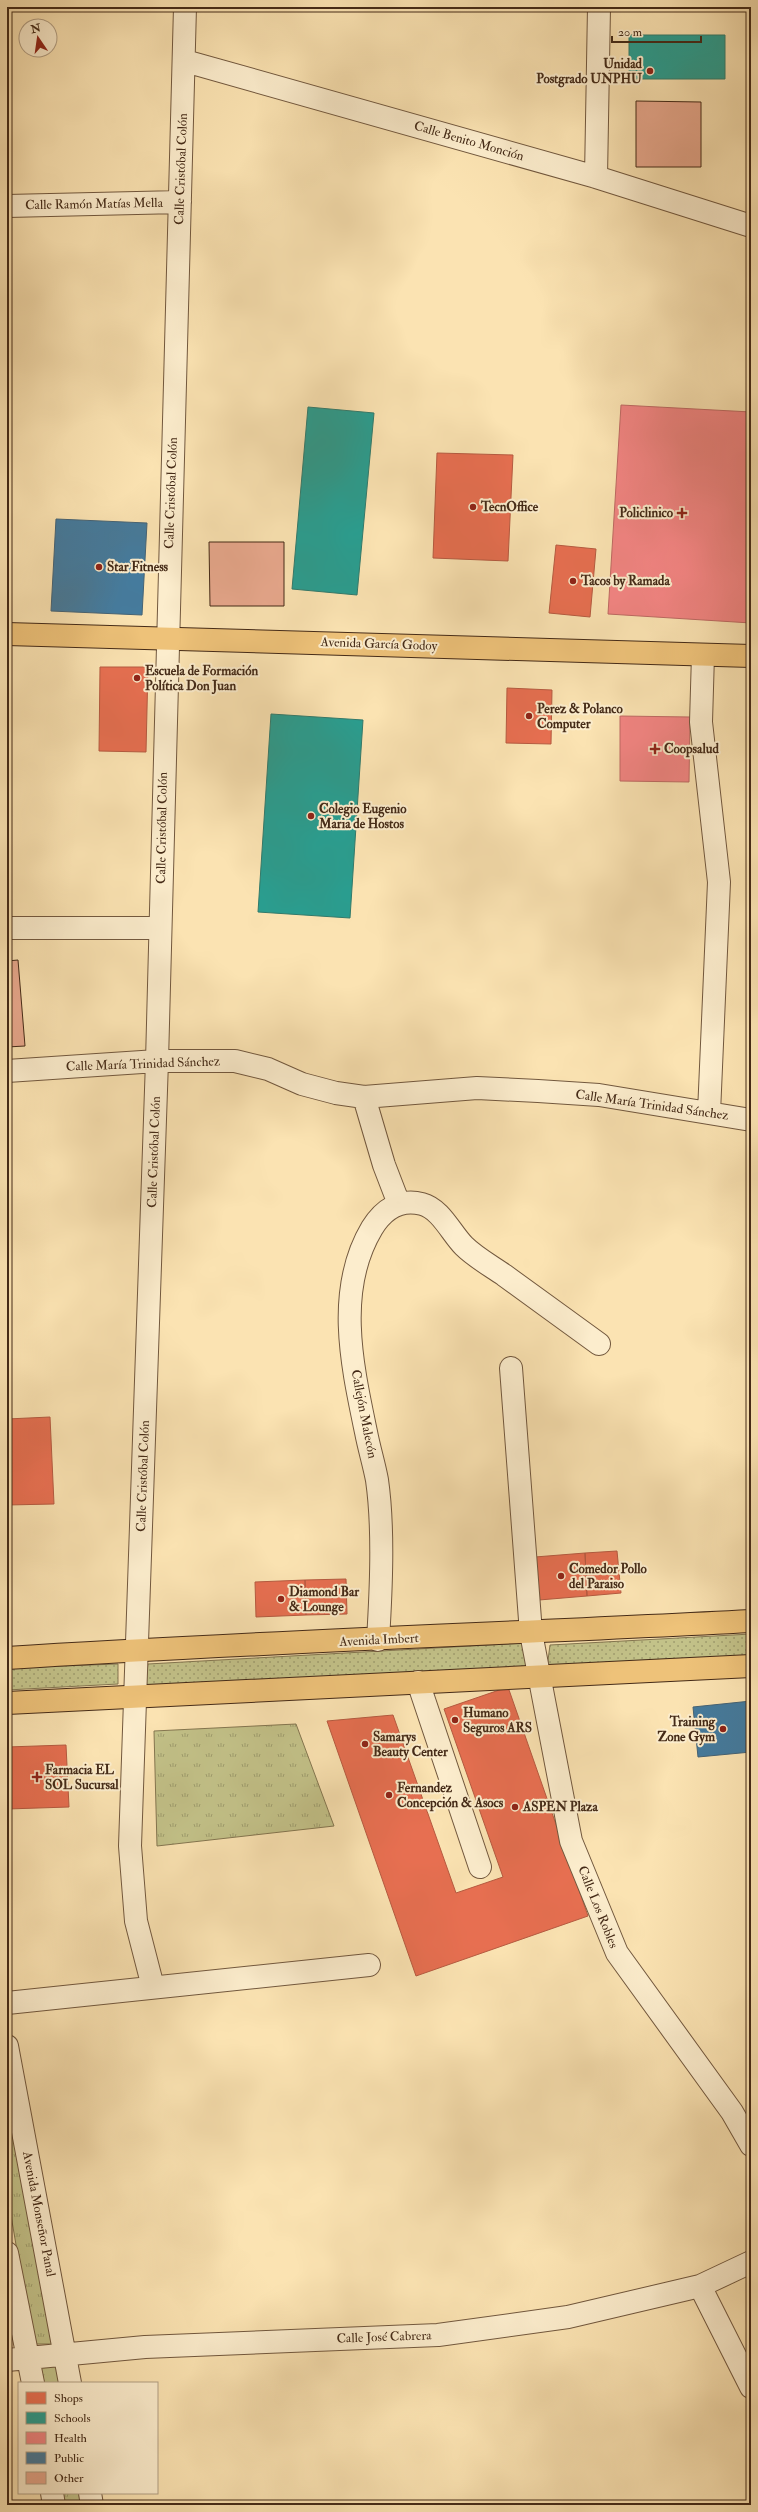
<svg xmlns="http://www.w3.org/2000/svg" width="758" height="2512" font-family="'IM FELL Double Pica',serif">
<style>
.grass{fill:url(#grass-tufts);stroke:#847650}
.garden{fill:url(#garden-dots);stroke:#847650}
.shops{fill:#e76f51;stroke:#b65a40}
.schools{fill:#2a9d8f;stroke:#327a6b}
.health{fill:#f28482;stroke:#be6962}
.public{fill:#457b9d;stroke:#456375}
.building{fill:#e8a88d;stroke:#442a17}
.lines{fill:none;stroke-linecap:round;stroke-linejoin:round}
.minor-casing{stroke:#72583e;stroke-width:24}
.major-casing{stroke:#442a17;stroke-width:24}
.minor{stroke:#fcedcd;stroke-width:22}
.major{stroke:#eec279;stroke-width:22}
.poi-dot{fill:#8f2418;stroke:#fcedcd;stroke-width:1.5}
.labels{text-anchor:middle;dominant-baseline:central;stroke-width:4;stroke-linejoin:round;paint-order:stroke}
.poi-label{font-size:13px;font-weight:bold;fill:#442a17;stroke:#fcedcd;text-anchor:start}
.street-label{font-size:13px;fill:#442a17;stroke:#fcedcd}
</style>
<defs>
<pattern id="grass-tufts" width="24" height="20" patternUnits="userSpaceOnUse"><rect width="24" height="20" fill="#c3c289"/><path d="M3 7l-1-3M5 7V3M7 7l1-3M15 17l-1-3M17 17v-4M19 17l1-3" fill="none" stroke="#a09e6f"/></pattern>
<pattern id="garden-dots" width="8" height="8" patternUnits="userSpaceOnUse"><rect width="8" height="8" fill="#c3c289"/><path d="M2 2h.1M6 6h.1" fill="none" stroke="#a09e6f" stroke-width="1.8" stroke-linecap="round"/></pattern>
</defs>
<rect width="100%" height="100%" fill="#fbe3b2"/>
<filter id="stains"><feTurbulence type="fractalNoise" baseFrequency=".005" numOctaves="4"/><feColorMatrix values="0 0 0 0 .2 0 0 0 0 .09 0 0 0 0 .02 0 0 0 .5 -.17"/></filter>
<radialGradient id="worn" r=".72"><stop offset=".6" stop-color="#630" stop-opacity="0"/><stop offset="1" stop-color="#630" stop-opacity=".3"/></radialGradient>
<path class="grass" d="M296 1724 334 1826 157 1846 154 1731Z
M7 2080 58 2344H33L7 2192Z
M37 2365H62L65 2383H40Z
M60 2493H85L87 2505H62Z"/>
<path class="garden" d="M751 1634V1658L547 1668 550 1645Z
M525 1643 526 1670 145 1687 148 1664Z
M118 1664V1684L7 1690V1668Z"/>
<path class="shops" d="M437 453 513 455 508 561 433 558Z
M556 545 596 549 590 617 549 613Z
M100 667H148L146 752 99 751Z
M507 688 552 690 551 744 506 743Z
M7 860H8V899H7Z
M50 1417 54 1504 7 1505V1419Z
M617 1551 621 1593 587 1596 585 1553Z
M585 1553 587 1596 539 1600 535 1557Z
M7 1569H9L10 1623H7Z
M346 1579 347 1614 306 1615 305 1580Z
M305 1580 306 1615 256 1617 255 1582Z
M508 1687 588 1916 416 1976 327 1721 393 1715 456 1893 503 1877 444 1709Z
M66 1745 69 1807 7 1809V1747Z"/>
<path class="schools" d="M629 35H725V79H629Z
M308 407 374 413 357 595 292 589Z
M271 714 363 720 350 918 258 912Z"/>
<path class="health" d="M621 405 751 412V623L608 614Z
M620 716 690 717 689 782 620 781Z"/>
<path class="public" d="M56 519 147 523 142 615 51 611Z
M751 1701V1752L698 1757 693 1707Z"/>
<path class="building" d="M636 101 701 102V167H636Z
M209 542H284V606H210Z
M18 960 25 1046 7 1047V961Z"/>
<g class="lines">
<defs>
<path id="minor" d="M185 61 596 177 751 226
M596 177 599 7
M7 206 180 202
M703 655 701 722 719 882 709 1113
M7 928H160
M7 1071 157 1061H235L268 1069 302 1084 336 1093 364 1097 477 1088 538 1091 599 1095 751 1120
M364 1097 384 1165 399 1204
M511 1368 531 1633 571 1841 617 1953 732 2112 751 2145
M378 1640C381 1591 384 1529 377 1480 374 1464 369 1448 366 1432 352 1365 335 1290 372 1228 383 1210 400 1198 422 1204 441 1209 451 1233 464 1246 475 1257 491 1266 504 1275 536 1298 567 1321 599 1344
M418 1682 480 1867
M153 1987 136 1921 130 1846 157 1061 185 7
M7 2003 369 1965
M7 2046 70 2383
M7 2253 33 2383
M700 2286 751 2387
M7 2360 145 2347 438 2335 568 2317 700 2286 751 2262
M52 2493 54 2505
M90 2493 92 2505"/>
<path id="major" d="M7 634 751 656
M7 1658C255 1642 503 1634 751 1621
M7 1703 751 1666"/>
</defs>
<use href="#minor" class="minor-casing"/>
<use href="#major" class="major-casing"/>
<use href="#minor" class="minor"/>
<use href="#major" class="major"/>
</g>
<g class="poi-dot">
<circle cx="650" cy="71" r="4"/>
<circle cx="473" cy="507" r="4"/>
<path d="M680 507h4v4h4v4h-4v4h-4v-4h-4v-4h4z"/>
<circle cx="99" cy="567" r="4"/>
<circle cx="573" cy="581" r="4"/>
<circle cx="137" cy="678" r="4"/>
<circle cx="529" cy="716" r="4"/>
<path d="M653 743h4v4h4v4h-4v4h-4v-4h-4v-4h4z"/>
<circle cx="311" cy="816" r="4"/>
<circle cx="561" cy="1576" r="4"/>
<circle cx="281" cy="1599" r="4"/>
<circle cx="455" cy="1720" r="4"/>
<circle cx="723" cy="1729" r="4"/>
<circle cx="365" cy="1744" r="4"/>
<path d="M35 1771h4v4h4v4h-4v4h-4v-4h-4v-4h4z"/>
<circle cx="389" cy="1795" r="4"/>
<circle cx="515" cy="1807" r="4"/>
</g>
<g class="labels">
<g class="poi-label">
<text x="642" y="64" text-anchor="end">Unidad<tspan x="642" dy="15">Postgrado UNPHU</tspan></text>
<text x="481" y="507">TecnOffice</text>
<text x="673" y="513" text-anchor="end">Policlinico</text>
<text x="107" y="567">Star Fitness</text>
<text x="581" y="581">Tacos by Ramada</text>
<text x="145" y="671">Escuela de Formación<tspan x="145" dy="15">Política Don Juan</tspan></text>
<text x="537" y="709">Perez &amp; Polanco<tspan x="537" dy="15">Computer</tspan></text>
<text x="664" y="749">Coopsalud</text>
<text x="319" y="809">Colegio Eugenio<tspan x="319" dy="15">Maria de Hostos</tspan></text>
<text x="569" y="1569">Comedor Pollo<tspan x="569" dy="15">del Paraiso</tspan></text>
<text x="289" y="1592">Diamond Bar<tspan x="289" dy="15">&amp; Lounge</tspan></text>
<text x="463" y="1713">Humano<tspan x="463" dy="15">Seguros ARS</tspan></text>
<text x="715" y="1722" text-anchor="end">Training<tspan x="715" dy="15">Zone Gym</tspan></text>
<text x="373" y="1737">Samarys<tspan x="373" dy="15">Beauty Center</tspan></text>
<text x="45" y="1770">Farmacia EL<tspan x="45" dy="15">SOL Sucursal</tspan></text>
<text x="397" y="1788">Fernandez<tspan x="397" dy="15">Concepción &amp; Asocs</tspan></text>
<text x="523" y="1807">ASPEN Plaza</text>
</g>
<g class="street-label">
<text transform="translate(469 141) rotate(16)">Calle Benito Monción</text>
<text transform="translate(181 169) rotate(-88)">Calle Cristóbal Colón</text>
<text transform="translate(94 204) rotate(-1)">Calle Ramón Matías Mella</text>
<text transform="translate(171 493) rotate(-88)">Calle Cristóbal Colón</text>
<text transform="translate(379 644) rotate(2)">Avenida García Godoy</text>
<text transform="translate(162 828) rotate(-89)">Calle Cristóbal Colón</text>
<text transform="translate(143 1064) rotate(-2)">Calle María Trinidad Sánchez</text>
<text transform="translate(652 1105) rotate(8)">Calle María Trinidad Sánchez</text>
<text transform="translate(154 1152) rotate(-88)">Calle Cristóbal Colón</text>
<text transform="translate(364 1414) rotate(79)">Callejón Malecón</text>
<text transform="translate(143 1476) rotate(-88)">Calle Cristóbal Colón</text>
<text transform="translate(379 1640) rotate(-3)">Avenida Imbert</text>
<text transform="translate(598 1907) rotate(68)">Calle Los Robles</text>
<text transform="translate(39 2214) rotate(79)">Avenida Monseñor Panal</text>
<text transform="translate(384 2337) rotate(-2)">Calle José Cabrera</text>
</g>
</g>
<rect width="758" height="2512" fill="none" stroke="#fbe3b2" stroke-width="24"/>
<rect x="8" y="8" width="742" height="2496" fill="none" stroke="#442a17" stroke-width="2"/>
<rect x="12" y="12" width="734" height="2488" fill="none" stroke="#442a17"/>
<rect x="18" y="2382" width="140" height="112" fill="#fcedcd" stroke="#b29f84"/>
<rect x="26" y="2392" width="20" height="12" fill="#e76f51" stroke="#b29f84"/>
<text x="54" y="2402" font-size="12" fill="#442a17">Shops</text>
<rect x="26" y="2412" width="20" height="12" fill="#2a9d8f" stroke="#b29f84"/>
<text x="54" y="2422" font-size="12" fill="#442a17">Schools</text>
<rect x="26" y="2432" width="20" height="12" fill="#f28482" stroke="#b29f84"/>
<text x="54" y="2442" font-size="12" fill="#442a17">Health</text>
<rect x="26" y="2452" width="20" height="12" fill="#457b9d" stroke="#b29f84"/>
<text x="54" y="2462" font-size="12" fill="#442a17">Public</text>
<rect x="26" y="2472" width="20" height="12" fill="#e8a88d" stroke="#b29f84"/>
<text x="54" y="2482" font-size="12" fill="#442a17">Other</text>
<g transform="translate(38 38) rotate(347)"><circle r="19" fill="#fcedcd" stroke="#b29f84"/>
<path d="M0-3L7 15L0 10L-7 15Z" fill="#8f2418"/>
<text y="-6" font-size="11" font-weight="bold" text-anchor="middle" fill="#442a17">N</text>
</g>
<path d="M612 36v6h89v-6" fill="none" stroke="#442a17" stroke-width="2"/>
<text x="618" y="36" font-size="12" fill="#442a17" stroke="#fcedcd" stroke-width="3" paint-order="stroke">20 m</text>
<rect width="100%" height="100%" filter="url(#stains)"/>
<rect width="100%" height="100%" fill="url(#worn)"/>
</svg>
